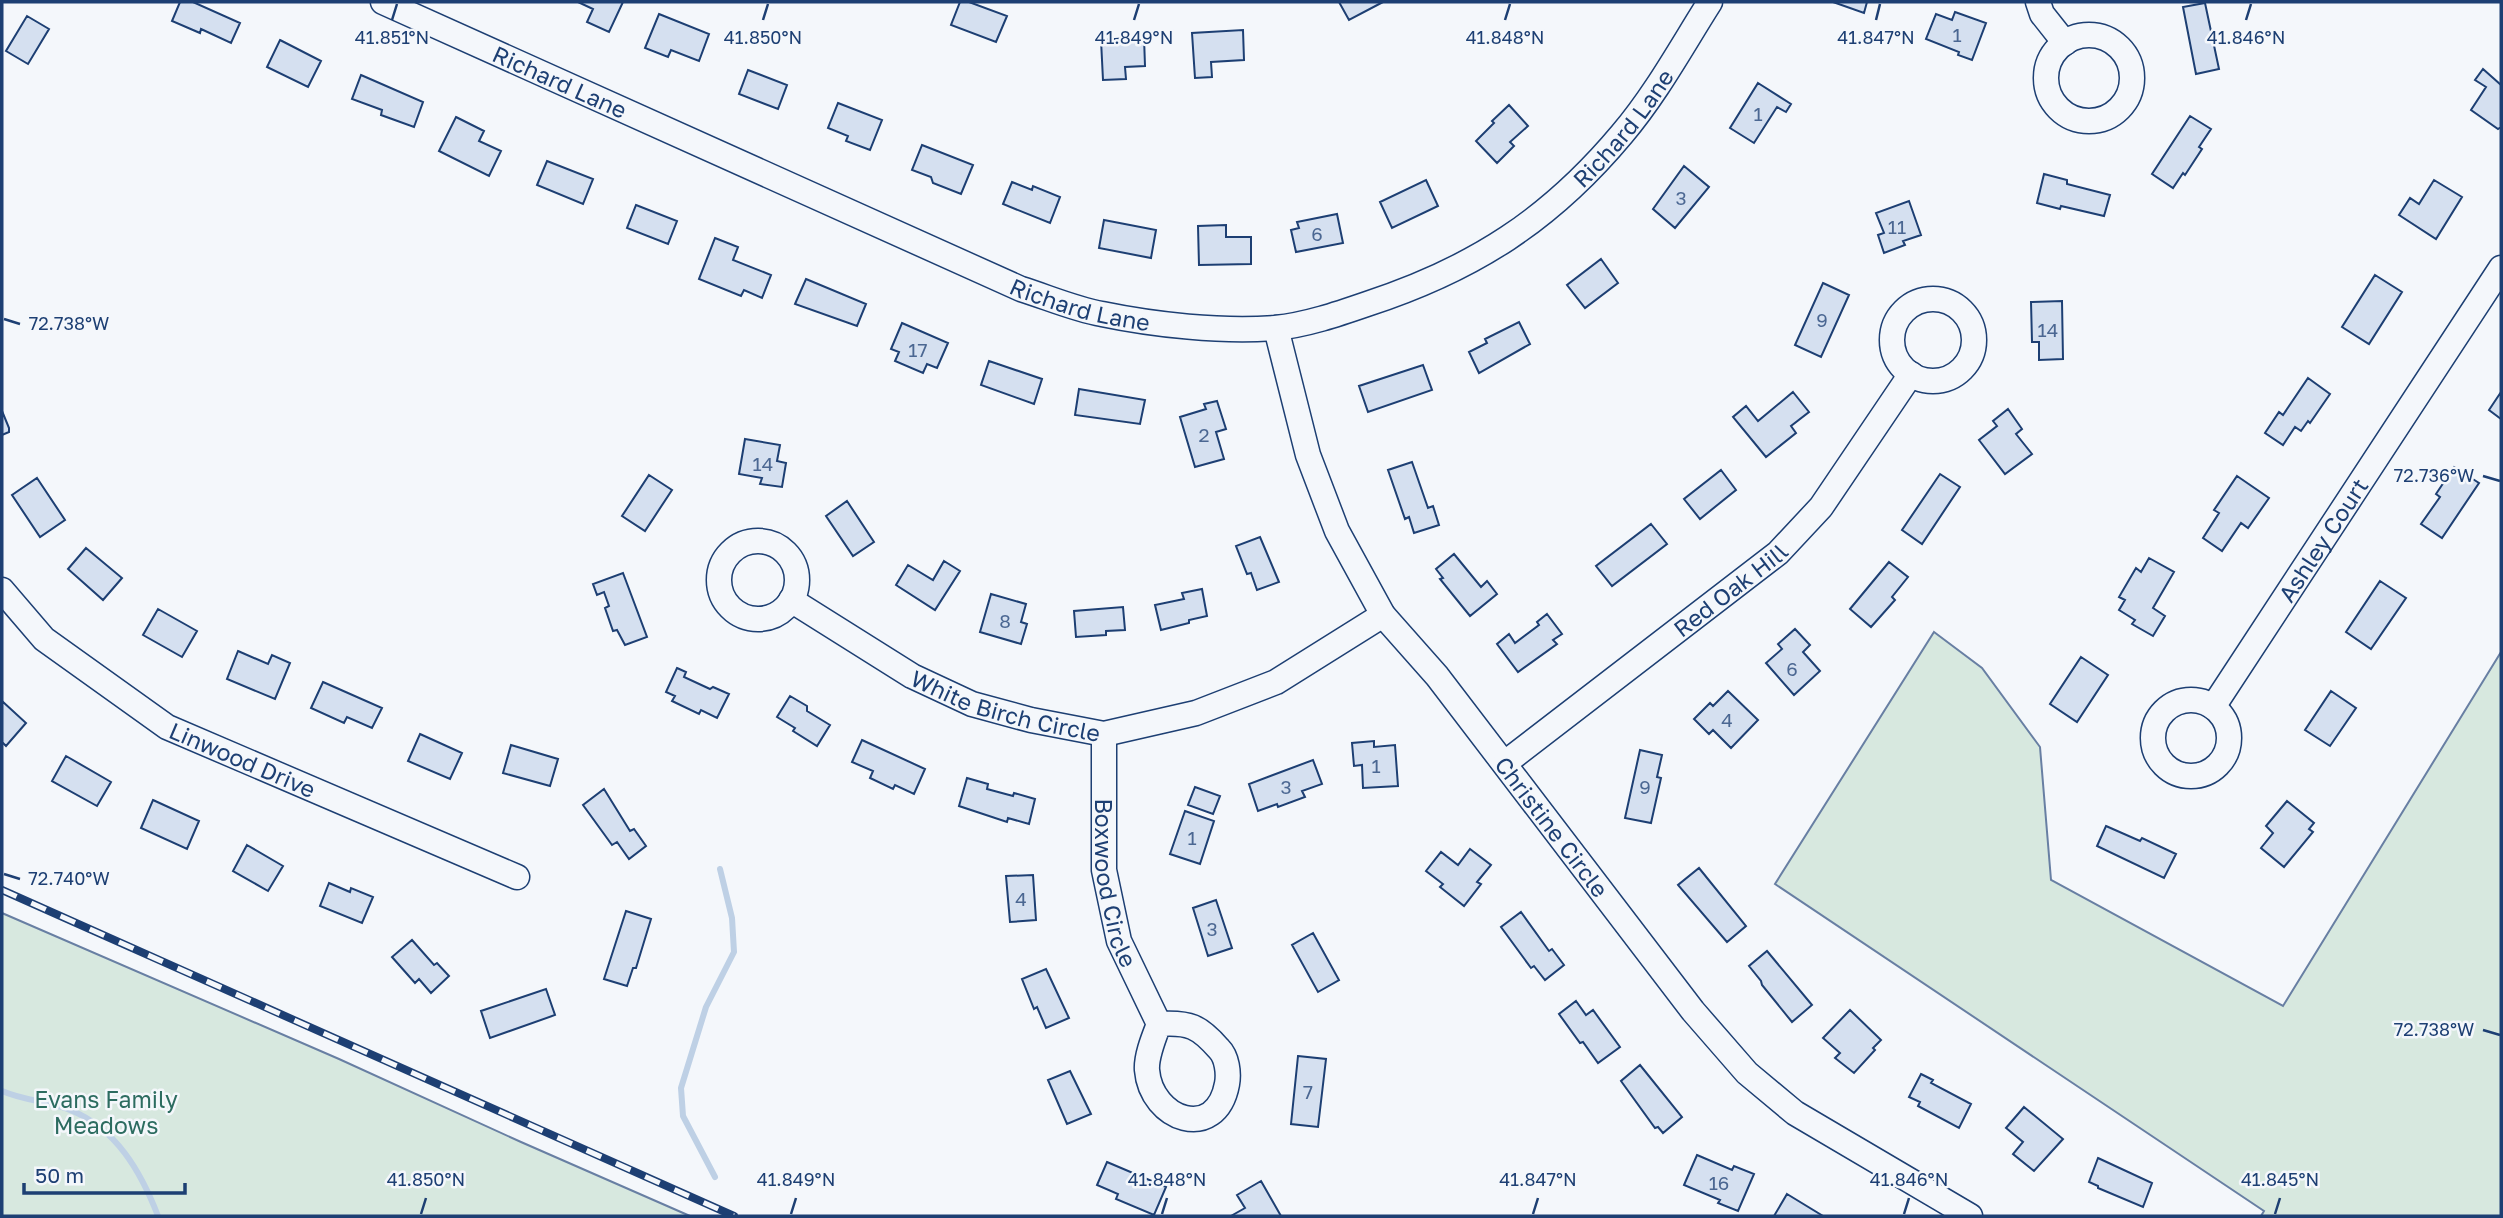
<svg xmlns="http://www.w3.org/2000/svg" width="2503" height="1218" font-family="'Golos Text',sans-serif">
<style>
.green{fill:#d7e8df;stroke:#687fa3;stroke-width:2}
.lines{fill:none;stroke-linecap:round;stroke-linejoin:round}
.stream{stroke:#bed0e5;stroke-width:6}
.building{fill:#d5e0f0;stroke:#1d3f73;stroke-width:2}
.minor-casing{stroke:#1d3f73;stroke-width:27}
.minor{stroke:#f4f7fb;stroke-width:24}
.rail-casing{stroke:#1d3f73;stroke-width:8}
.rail{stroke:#f4f7fb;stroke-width:5;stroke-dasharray:16;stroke-linecap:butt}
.ticks{fill:none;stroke:#1d3f73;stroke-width:2.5}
.labels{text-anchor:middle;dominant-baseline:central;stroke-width:5;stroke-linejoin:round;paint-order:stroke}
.number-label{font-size:19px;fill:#4b6792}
.street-label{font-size:23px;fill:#1d3f73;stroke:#f4f7fb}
.park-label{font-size:23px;fill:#2c6c60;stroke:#f4f7fb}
.ticks-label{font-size:18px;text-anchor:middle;fill:#1d3f73;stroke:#f4f7fb;stroke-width:5;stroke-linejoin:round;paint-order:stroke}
</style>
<rect width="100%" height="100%" fill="#f4f7fb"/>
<path class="green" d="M1934 632 1982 668 2040 747 2051 880 2283 1006 2501 652V1216H2261L2264 1211 1775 884Z
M2 913 339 1059 521 1142 690 1216H2Z"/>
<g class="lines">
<path class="stream" d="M2 1091C25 1101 49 1101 70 1110 116 1128 141 1172 158 1216
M715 1177 683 1116 681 1088 706 1007 734 952 732 918 720 869"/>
</g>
<path class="building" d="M180 2H193L240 23 231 43 201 29 200 33 172 21Z
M578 2H623L609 32 587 22 593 9Z
M960 2H969L1007 16 996 42 951 25Z
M1339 2H1383L1349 20Z
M1833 2H1867L1864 13Z
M2205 3 2219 69 2196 74 2183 7Z
M1955 12 1986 23 1972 60 1958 55 1959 52 1926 39 1936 14 1952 20Z
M659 14 709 34 699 61 671 50 668 57 645 48Z
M27 16 49 29 28 64 6 51Z
M1243 30 1244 60 1211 62 1212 77 1195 78 1192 33Z
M1144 37 1145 66 1125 67 1126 79 1103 80 1101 40Z
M280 40 321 61 308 87 267 67Z
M2483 69 2501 85V127L2498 129 2471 110 2486 87 2475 80Z
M748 70 787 85 778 109 739 94Z
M361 75 423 102 414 127 381 115 382 110 352 99Z
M1758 83 1791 104 1786 112 1777 107 1754 143 1730 128Z
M838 103 882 120 870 150 846 141 848 136 828 128Z
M1509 105 1528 126 1510 142 1514 146 1497 163 1476 141 1494 123 1492 121Z
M2190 116 2211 129 2199 147 2202 149 2185 175 2183 173 2173 188 2152 174Z
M456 117 484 131 479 141 501 151 489 176 439 151Z
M922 145 973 165 961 194 933 183 931 177 912 170Z
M547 161 593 179 583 204 537 185Z
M1684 166 1709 187 1675 228 1653 209Z
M2044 174 2067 180V184L2110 195 2104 216 2061 206 2060 209 2037 203Z
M1426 180 1438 206 1392 228 1380 202Z
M2434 180 2462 197 2436 239 2399 215 2410 198 2419 204Z
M1012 182 1032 190 1033 186 1060 197 1050 223 1003 204Z
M1909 201 1921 235 1903 241 1905 245 1884 253 1878 235 1884 233 1876 213Z
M636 205 677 221 668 244 627 228Z
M1337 214 1343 243 1296 252 1291 230 1299 228 1297 222Z
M1104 220 1156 230 1151 258 1099 248Z
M1226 225V237H1251V264L1199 265 1198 226Z
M715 238 738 247 733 260 771 275 762 298 744 290 741 296 699 279Z
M1601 259 1618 283 1585 308 1567 285Z
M2375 275 2402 292 2369 344 2342 327Z
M806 279 866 304 857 326 795 304Z
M1823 283 1849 295 1821 357 1795 345Z
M2062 301 2063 359 2039 360V342H2032L2031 302Z
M1519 322 1530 344 1479 373 1469 352 1487 343 1485 339Z
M902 323 948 343 937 368 927 364 923 373 895 361 899 352 891 349Z
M989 361 1042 379 1034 404 981 385Z
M1423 365 1432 390 1368 412 1359 386Z
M2308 378 2330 394 2310 423 2308 421 2301 431 2295 427 2283 445 2265 433 2279 412 2283 415Z
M1079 389 1145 400 1140 424 1075 415Z
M1793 392 1809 412 1791 426 1796 433 1766 457 1733 417 1746 406 1758 421Z
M2501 392V419L2489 410Z
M1217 401 1226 429 1216 432 1224 459 1195 467 1180 417 1206 409 1204 404Z
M2008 409 2022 429 2016 434 2032 454 2005 474 1979 440 1997 426 1993 421Z
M2 411 9 428V432L2 435Z
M745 439 780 445 777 461 786 463 782 487 760 484 762 478 739 474Z
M1412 462 1428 508 1433 506 1439 525 1414 533 1409 517 1405 519 1388 470Z
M2454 467 2479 483 2442 538 2421 524 2440 497 2436 494Z
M1721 470 1736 490 1700 519 1684 499Z
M1940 474 1960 487 1922 544 1902 530Z
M649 475 672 490 645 531 622 516Z
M2237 476 2269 498 2248 528 2241 523 2222 551 2203 538 2219 513 2214 510Z
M37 478 65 520 40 537 12 495Z
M847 501 874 542 853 556 826 516Z
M1651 524 1667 544 1612 586 1596 566Z
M1260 537 1279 582 1257 590 1251 573 1247 574 1236 546Z
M86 548 122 578 103 600 68 569Z
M1454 554 1481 587 1487 581 1497 594 1470 616 1440 579 1443 578 1436 569Z
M2149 558 2174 572 2153 608 2165 616 2153 636 2132 624 2135 620 2119 610 2125 600 2119 597 2136 568 2141 572Z
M944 561 960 571 935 610 896 585 908 565 933 580Z
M1889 562 1908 577 1892 597 1895 600 1871 627 1850 609Z
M623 573 647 637 625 645 617 630 613 631 605 608 609 606 604 592 597 595 593 584Z
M2380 581 2406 598 2371 649 2346 632Z
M1202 589 1207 616 1189 620V623L1161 630 1155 605 1184 599 1182 593Z
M991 594 1026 604 1021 622 1027 624 1021 644 980 632Z
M1123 607 1125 630 1106 631V635L1076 637 1074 611Z
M158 609 197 631 182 657 143 635Z
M1547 614 1562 634 1553 640 1557 644 1518 672 1497 644 1509 634 1515 643 1539 625 1537 622Z
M1795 629 1810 645 1803 652 1820 671 1794 695 1766 663 1782 649 1778 644Z
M238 651 268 664 272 655 290 663 275 699 227 679Z
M2081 657 2108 675 2077 722 2050 704Z
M677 668 686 672 684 677 710 689 713 687 729 694 717 718 701 710 699 714 672 701 675 696 666 692Z
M323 682 382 708 372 728 347 717 344 723 311 708Z
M1728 691 1758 720 1731 748 1713 730 1709 734 1694 719 1710 703 1713 706Z
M2331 691 2356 708 2330 746 2305 730Z
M790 696 807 706V711L830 725 817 746 793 731 795 728 777 717Z
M2 701 26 723 6 746 2 742Z
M420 734 462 753 450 779 408 761Z
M862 740 925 769 914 794 895 785 893 789 870 778 873 771 852 762Z
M1374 741V747L1395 745 1398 786 1363 788 1362 765 1354 766 1352 743Z
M511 745 558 759 550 786 503 773Z
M1640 750 1662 755 1657 777 1661 778 1651 823 1625 818Z
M66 756 111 782 97 806 52 781Z
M1313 760 1322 784 1302 791 1305 797 1278 807 1277 804 1258 811 1249 784Z
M967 778 988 784 987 789 1013 796 1014 793 1035 799 1029 824 1008 818 1007 822 959 806Z
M1195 787 1220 796 1213 814 1188 805Z
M604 789 630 831 634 829 646 846 629 859 617 842 612 845 583 805Z
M153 800 199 821 187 849 141 828Z
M2287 801 2314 823 2309 829 2313 832 2284 867 2261 848 2273 833 2266 826Z
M1185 811 1214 821 1200 864 1170 854Z
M2106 826 2140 841 2142 838 2176 854 2164 878 2097 846Z
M247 845 283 866 268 891 233 871Z
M1470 849 1491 865 1477 882 1481 884 1464 906 1440 887 1443 884 1426 871 1441 852 1458 865Z
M1699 868 1746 926 1727 942 1678 885Z
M1033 875 1036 920 1010 922 1006 876Z
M329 883 350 892 351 888 373 897 362 923 320 906Z
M1216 900 1232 948 1208 956 1193 908Z
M626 911 651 919 636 968H633L627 986 604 979Z
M1521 912 1549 951 1552 949 1564 965 1545 980 1534 966 1531 968 1501 927Z
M1313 933 1339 980 1318 992 1292 945Z
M412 940 434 965 437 963 449 976 431 993 419 979 415 983 392 957Z
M1767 951 1812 1005 1792 1022 1762 985 1761 981 1749 966Z
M1046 969 1069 1018 1046 1028 1037 1007 1034 1009 1022 979Z
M546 989 555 1015 490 1038 481 1011Z
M1576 1001 1586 1015 1593 1010 1620 1047 1598 1063 1583 1042 1580 1043 1559 1014Z
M1850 1010 1881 1040 1873 1048 1875 1050 1854 1073 1835 1058 1840 1053 1823 1038Z
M1298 1056 1326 1059 1318 1127 1291 1124Z
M1640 1065 1682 1117 1663 1133 1658 1127 1655 1128 1621 1081Z
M1070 1071 1091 1114 1067 1124 1048 1080Z
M1921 1074 1933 1080 1931 1083 1971 1104 1959 1128 1918 1106 1920 1102 1909 1097Z
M2024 1107 2063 1139 2034 1171 2013 1154 2023 1142 2006 1128Z
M1697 1155 1732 1170 1734 1166 1754 1174 1738 1211 1718 1203 1720 1200 1684 1185Z
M2098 1158 2152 1183 2143 1207 2098 1188V1186L2089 1182Z
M1107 1162 1166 1187 1154 1215 1116 1199 1118 1194 1097 1185Z
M1261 1181 1281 1216H1231L1245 1208 1237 1195Z
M1787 1194 1823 1216H1774Z"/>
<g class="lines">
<defs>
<g id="minor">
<path id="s1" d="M383 2 1021 289C1047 297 1074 309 1102 314 1155 325 1221 332 1275 328 1306 325 1338 314 1367 304 1474 269 1550 220 1622 134 1656 94 1682 46 1710 2"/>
<path d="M2038 2 2042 14 2065 43"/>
<circle cx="2089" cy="78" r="43"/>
<circle cx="1933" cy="340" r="41"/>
<path id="s2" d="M1276 328 1308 455 1337 531 1383 615 1437 676 1693 1011 1747 1073 1795 1113 1970 1216"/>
<circle cx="758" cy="580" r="39"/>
<path id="s3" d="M2 590 44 639 167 727 517 877"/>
<path id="s4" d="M791 600 912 676 972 704 1031 720 1104 734 1196 713 1276 682 1383 615"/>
<circle cx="2191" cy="738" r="38"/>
<path id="s5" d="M2213 707 2501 268"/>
<path id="s6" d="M1104 734V870L1119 941 1159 1024C1154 1037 1146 1056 1147 1070 1151 1120 1216 1143 1227 1084 1229 1073 1227 1057 1219 1049 1199 1026 1189 1022 1159 1024"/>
<path id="s7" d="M1505 763 1778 553 1821 507 1911 374"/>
</g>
</defs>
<use href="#minor" class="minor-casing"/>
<use href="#minor" class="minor"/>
<defs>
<path id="rail" d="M2 890 734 1216"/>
</defs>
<use href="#rail" class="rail-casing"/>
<use href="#rail" class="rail"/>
</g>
<path class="ticks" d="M392 20 397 4M763 20 768 4M1134 20 1139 4M1505 20 1510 4M1876 20 1880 4M2246 20 2251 4M4 319 20 324M2483 476 2500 481M4 874 20 879M2483 1030 2500 1035M421 1214 426 1198M791 1214 796 1198M1162 1214 1167 1198M1533 1214 1538 1198M1904 1214 1909 1198M2275 1214 2280 1198"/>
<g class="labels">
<g class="number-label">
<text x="1957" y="34">1</text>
<text x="1758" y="113">1</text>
<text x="1681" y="197">3</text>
<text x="1897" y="226">11</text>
<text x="1317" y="233">6</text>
<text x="1822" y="319">9</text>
<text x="2048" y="329">14</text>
<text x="918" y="349">17</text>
<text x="1204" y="434">2</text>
<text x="763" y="463">14</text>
<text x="1005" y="620">8</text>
<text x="1792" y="668">6</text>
<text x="1727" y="719">4</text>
<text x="1376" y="765">1</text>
<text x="1286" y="786">3</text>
<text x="1645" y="786">9</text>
<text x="1192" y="837">1</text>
<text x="1021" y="898">4</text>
<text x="1212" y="928">3</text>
<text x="1308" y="1091">7</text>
<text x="1719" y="1182">16</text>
</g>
<g class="street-label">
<text stroke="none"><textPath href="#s1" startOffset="194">Richard Lane</textPath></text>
<text stroke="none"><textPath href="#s1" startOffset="1370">Richard Lane</textPath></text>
<text stroke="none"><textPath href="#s1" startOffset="761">Richard Lane</textPath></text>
<text stroke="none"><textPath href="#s5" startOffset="200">Ashley Court</textPath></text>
<text stroke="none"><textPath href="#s7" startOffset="284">Red Oak Hill</textPath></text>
<text stroke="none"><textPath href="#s4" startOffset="242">White Birch Circle</textPath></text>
<text stroke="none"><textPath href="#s3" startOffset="298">Linwood Drive</textPath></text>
<text stroke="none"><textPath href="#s2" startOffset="579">Christine Circle</textPath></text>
<text stroke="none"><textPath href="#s6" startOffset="150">Boxwood Circle</textPath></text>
</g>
<g class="park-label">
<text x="106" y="1099">Evans Family<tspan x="106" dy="26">Meadows</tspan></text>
</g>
</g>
<g class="ticks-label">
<text x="392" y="44">41.851°N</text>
<text x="763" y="44">41.850°N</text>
<text x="1134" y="44">41.849°N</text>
<text x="1505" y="44">41.848°N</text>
<text x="1876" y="44">41.847°N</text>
<text x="2246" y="44">41.846°N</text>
<text x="69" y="330">72.738°W</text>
<text x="2434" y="482">72.736°W</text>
<text x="69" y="885">72.740°W</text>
<text x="2434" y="1036">72.738°W</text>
<text x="426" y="1186">41.850°N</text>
<text x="796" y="1186">41.849°N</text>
<text x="1167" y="1186">41.848°N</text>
<text x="1538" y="1186">41.847°N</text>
<text x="1909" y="1186">41.846°N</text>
<text x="2280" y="1186">41.845°N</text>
</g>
<rect width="2503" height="1218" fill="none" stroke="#1d3f73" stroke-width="7"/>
<path d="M24 1183v10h161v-10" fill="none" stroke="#1d3f73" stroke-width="3.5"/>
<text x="35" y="1183" font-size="21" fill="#1d3f73" stroke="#f4f7fb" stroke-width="5" paint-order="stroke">50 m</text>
</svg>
